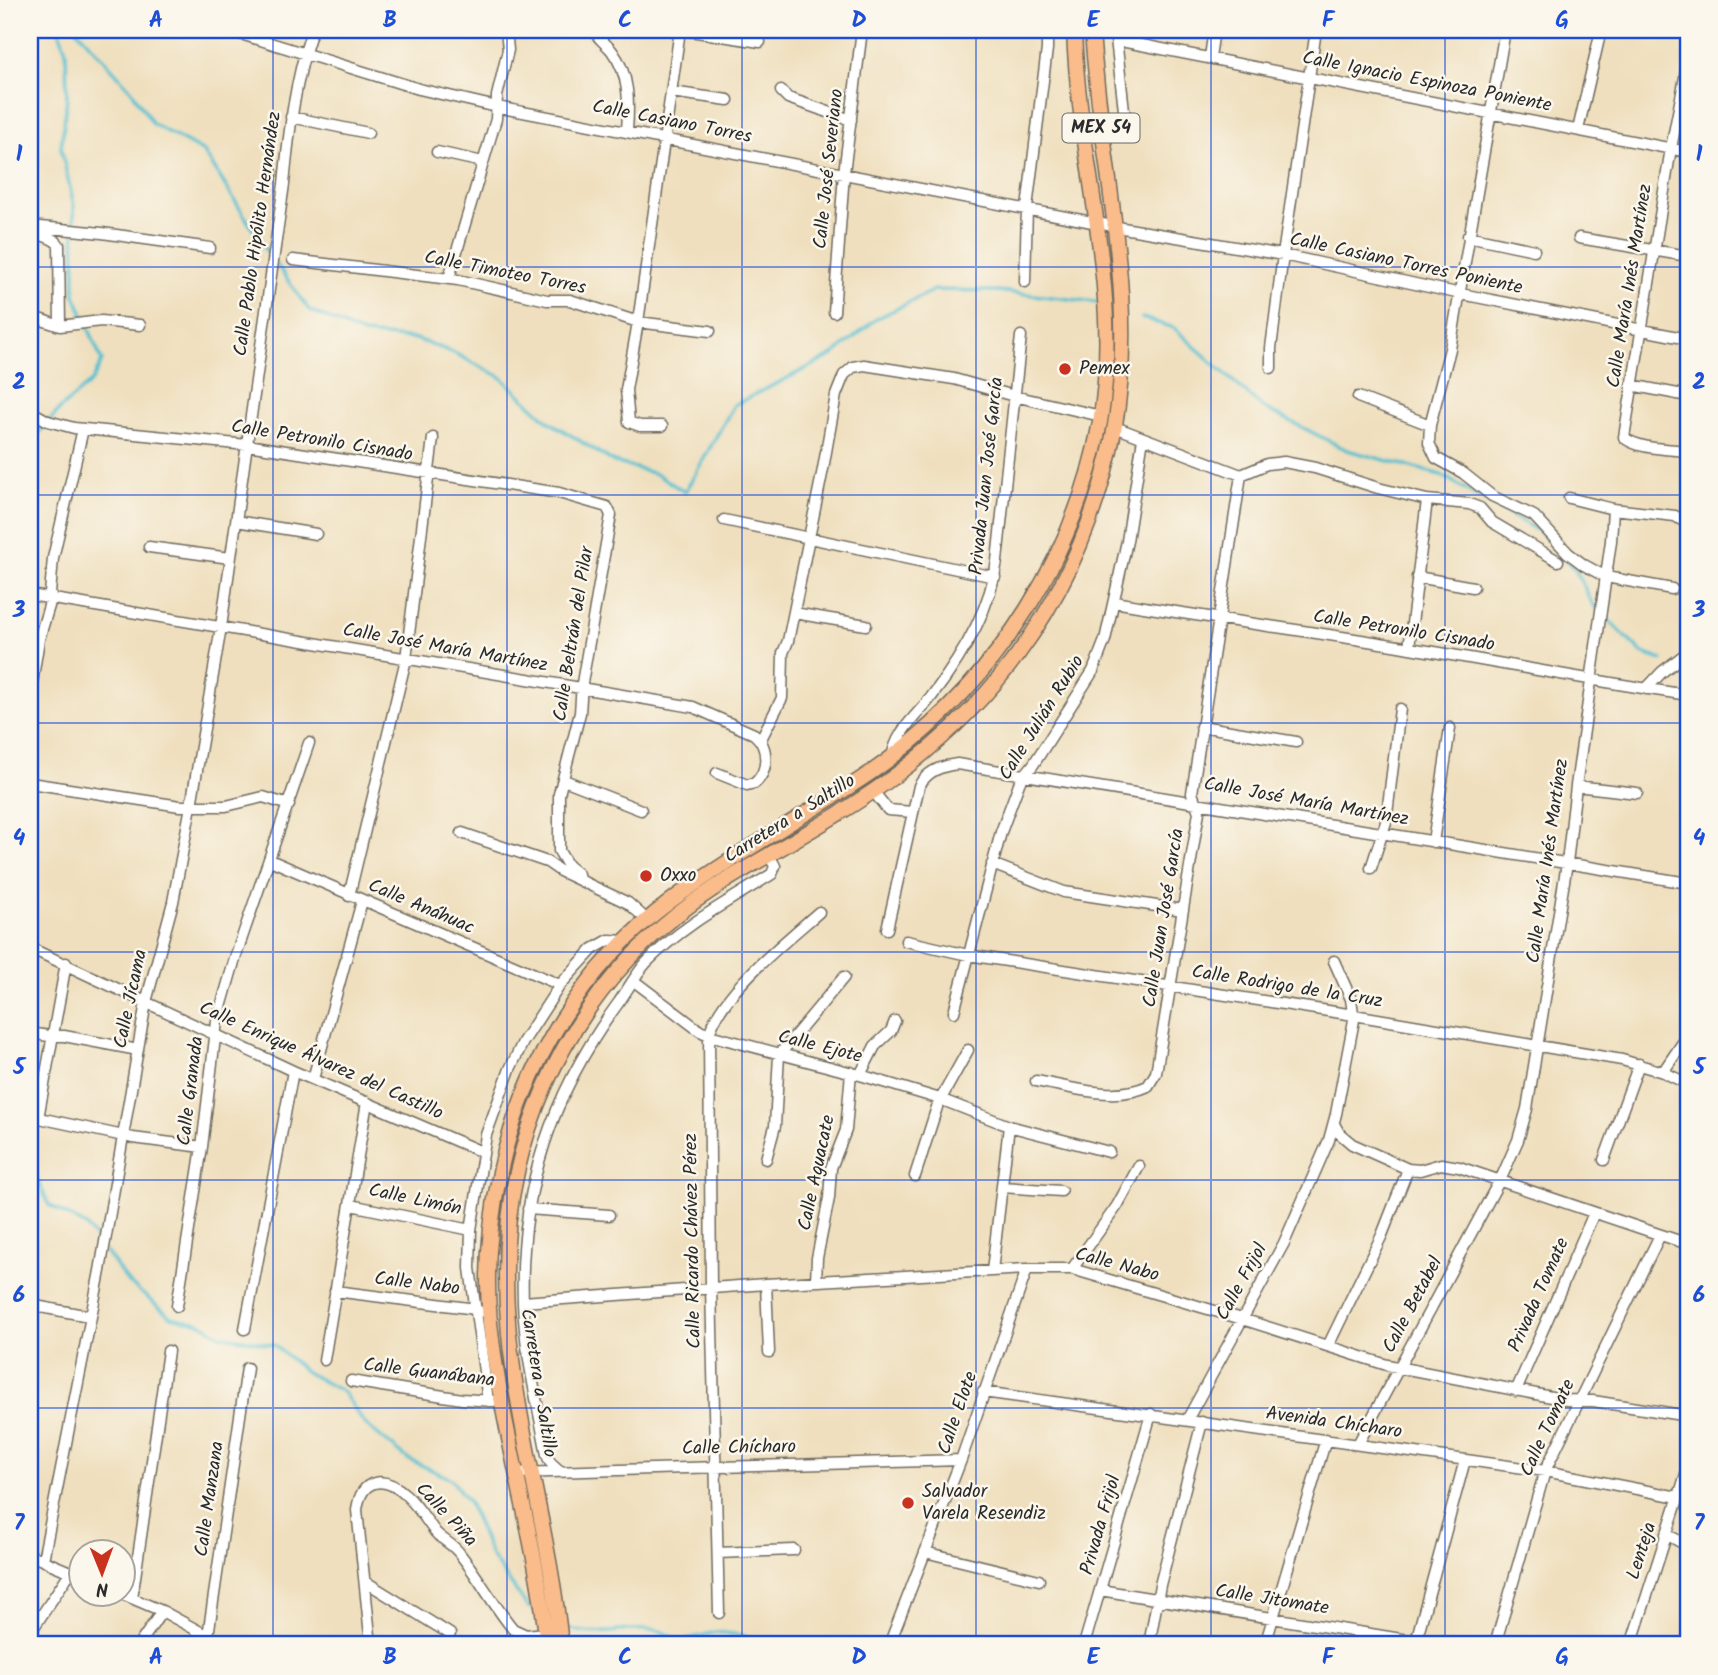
<svg xmlns="http://www.w3.org/2000/svg" width="1718" height="1675" font-family="Kalam,sans-serif">
<style>
.lines{fill:none;stroke-linecap:round;stroke-linejoin:round}
.stream{stroke:#54bfd0;stroke-width:3.5}
.minor-casing{stroke:#706a5e;stroke-width:13}
.major-casing{stroke:#706a5e;stroke-width:17}
.minor{stroke:#fff;stroke-width:10}
.major{stroke:#f9bc8a;stroke-width:14}
.grid{fill:none;stroke:#1d4ed8;stroke-width:2;stroke-opacity:0.55}
.poi-dot{fill:#c8321e;stroke:#fbf7ec;stroke-width:2.5}
.labels{text-anchor:middle;dominant-baseline:central;stroke-width:5;stroke-linejoin:round;paint-order:stroke}
.shield{fill:#fbf7ec;stroke:#696865;stroke-width:2}
.shield-label{font-size:18px;font-weight:bold;fill:#2b2b2b}
.street-label{font-size:19px;fill:#2b2b2b;stroke:#fbf7ec}
.poi-label{font-size:19px;fill:#2b2b2b;stroke:#fbf7ec;text-anchor:start}
.neatline{fill:none;stroke:#1d4ed8;stroke-width:2.5}
.grid-label{font-size:23px;text-anchor:middle;font-weight:bold;fill:#1d4ed8}
</style>
<rect width="100%" height="100%" fill="#fbf7ec"/>
<filter id="ink" filterUnits="userSpaceOnUse"><feTurbulence type="fractalNoise" baseFrequency=".0143" numOctaves="2"/><feDisplacementMap in="SourceGraphic" scale="14" xChannelSelector="R" yChannelSelector="G"/><feConvolveMatrix kernelMatrix="1 2 1 2 8 2 1 2 1" color-interpolation-filters="sRGB"/></filter>
<filter id="wash" filterUnits="userSpaceOnUse"><feTurbulence type="fractalNoise" baseFrequency=".00686" numOctaves="4" result="noise"/><feDisplacementMap in="SourceGraphic" scale="28" xChannelSelector="R" yChannelSelector="G"/><feGaussianBlur stdDeviation="1.57" result="paint"/><feColorMatrix in="noise" values="0 0 0 0 0 0 0 0 0 0 0 0 0 0 0 0 0 1.4 0 .05"/><feComposite in="paint" operator="in"/></filter>
<g filter="url(#wash)">
<rect width="100%" height="100%" fill="#efdfbe"/>
<g class="lines">
<path class="stream" d="M77 30 131 90 153 124 204 152 270 256
M277 265 309 310 363 334 416 339 452 352 501 377 548 421 614 462 656 474 685 492 734 405 833 355 876 319 934 290 998 291 1096 302
M1142 318 1174 328 1262 407 1347 450 1441 475 1542 533 1576 571 1593 605 1642 653 1662 660
M30 443 61 408 92 381 102 361 75 295 74 206 61 148 67 98 66 51 59 30
M1681 668 1688 670
M30 1163 49 1205 86 1226 101 1246
M106 1252 128 1282 171 1317 200 1323 220 1335 274 1345 306 1372 343 1392 364 1423 408 1459 451 1479 469 1503 491 1556 527 1606 540 1613
M562 1625C591 1641 625 1626 656 1630 664 1631 673 1638 681 1641L716 1632 742 1635 761 1645"/>
</g>
</g>
<g filter="url(#ink)">
<g class="lines">
<defs>
<path id="minor" d="M228 30 419 89 497 107 1123 228 1283 255 1461 294 1688 339
M595 30C597 39 606 43 612 51 630 75 629 103 627 131
M684 30 760 42
M1115 30 1127 137
M1116 40 1688 152
M1210 57 1214 30
M1688 62 1671 148 1624 437C1635 449 1671 449 1688 451
M781 91 788 98 851 120
M671 92 728 100
M291 117 368 133
M1578 130 1601 30
M437 152 483 162
M30 226 102 233 210 248
M30 229C38 237 52 235 59 245L60 326
M1468 236 1534 250
M1579 238 1688 256
M293 260 458 280 547 300H570L638 322 710 331
M449 278 496 119 497 96 508 50 506 30
M1025 282 1027 208 1047 49V30
M834 312 844 173 862 30
M30 316 60 326 101 321 140 325
M1271 368V348L1283 255 1316 30
M1631 385 1688 396
M1358 397 1430 425 1429 443 1436 458 1463 473 1492 496 1534 516 1568 553 1584 565 1606 577 1672 589
M30 411 48 421 74 428 247 445 559 493 607 507 611 515 582 683 580 713 559 794V851L568 866 578 874 579 880
M1430 425 1450 349 1505 30
M662 426H640L629 422 626 390 638 322 680 30
M1115 427 1241 475 1267 464 1284 462 1315 468 1378 488 1427 500 1469 504 1480 508 1492 522 1558 561
M1569 498 1613 509 1675 516 1688 524
M724 520 995 577
M236 521 316 534
M149 547 230 558
M1417 577 1473 587
M30 595 693 707 754 734C769 746 769 771 755 783L747 785 717 773
M1114 602C1213 619 1311 631 1410 648 1503 663 1595 682 1688 695
M794 613 866 625
M1409 648 1427 500
M1646 689 1662 672 1688 652
M30 696 39 639 49 606 53 558 83 429
M1201 726 1296 742
M761 739 782 698 783 653 788 641 823 469 836 395 844 375 853 367 864 365 954 379 1014 396 1101 416
M892 758C896 731 916 717 932 696 962 657 990 611 997 561L1021 336
M564 780 641 810
M30 783 180 806H226L263 797 289 805
M1576 786 1637 793
M873 791 888 810 913 812
M462 833 547 862 560 871 628 903 647 920
M1433 842 1450 728
M270 860 560 985
M992 864 1064 892 1183 910
M1371 868 1386 822 1400 709
M349 896 406 659 433 438
M887 929 919 786C927 771 941 766 957 764L1688 883
M906 941 968 955 1354 1015 1622 1060 1663 1072 1688 1084
M30 948 293 1071 482 1152
M634 981 700 1031 709 1035 860 1075 940 1099 1009 1126 1109 1152
M954 1012 1001 832 1020 781 1033 765 1093 671 1105 640 1127 541 1143 438
M30 1033 49 1036H64L138 1050
M1663 1072 1688 1035
M860 1075 875 1046 891 1031 895 1021
M313 1079 362 901
M1036 1081C1071 1087 1114 1102 1148 1086L1156 1073 1199 812 1192 793 1241 475
M30 1116 133 1138 202 1147
M38 1118 66 963
M1334 1124 1339 1133 1352 1144 1408 1169 1420 1170 1441 1164 1459 1167 1688 1244
M766 1159 775 1126 779 1055 844 977
M1604 1160 1639 1064
M915 1176 938 1104 968 1050
M1002 1187 1061 1191
M351 1205 471 1230
M528 1209 609 1215
M1072 1269 1117 1206 1139 1166
M992 1271 1009 1126
M816 1281 817 1258 829 1198 831 1168 846 1130 851 1072
M766 1284 769 1352
M335 1291 476 1309 480 1312
M523 1302 766 1284 1027 1269H1072L1242 1319 1387 1365 1567 1400 1593 1401 1688 1416
M30 1305 89 1316
M177 1306 202 1147 217 1021 236 955 309 743
M245 1329 293 1071
M1328 1346 1382 1235 1408 1169
M324 1360 367 1102
M351 1381 462 1399 493 1401
M1516 1391 1594 1213
M983 1392 1545 1471 1678 1497
M488 1401 470 1268 471 1230 486 1135 510 1069 523 1042 560 985 593 949 609 940 625 941
M1187 1420 1284 1243 1329 1140 1336 1114 1354 1020 1351 999 1334 961
M1358 1444 1503 1174 1518 1140 1527 1109 1567 863 1576 786 1611 541 1613 509
M560 1471 550 1462 547 1455C538 1405 525 1354 523 1303 519 1189 552 1093 619 1002 628 989 636 974 646 963 681 926 729 901 772 874L775 866 769 855
M517 1473 961 1460
M1666 1534 1688 1546
M925 1552 1039 1580
M718 1553 794 1550
M30 1555 80 1576
M43 1560 100 1271 146 1002 173 902 191 806 221 627 284 184C289 131 295 80 312 30
M366 1582 450 1634
M1100 1590 1438 1645
M122 1594 162 1611 224 1645
M132 1598 168 1351
M719 1613 711 1287 709 1035C720 993 786 941 819 912
M30 1633 71 1571
M208 1636 247 1368
M1416 1641 1465 1460
M139 1645 162 1611
M371 1645 357 1510C361 1478 384 1475 406 1495 418 1506 426 1520 436 1533 444 1541 454 1545 460 1554 479 1578 494 1606 513 1629L526 1635 545 1633
M889 1645 961 1460 1027 1269
M1084 1645 1151 1414
M1149 1645 1160 1585 1202 1422
M1265 1645 1326 1439
M1495 1645 1545 1471 1660 1235
M1631 1645 1688 1468"/>
<path id="major" d="M547 1645C536 1536 501 1431 490 1322 485 1273 490 1220 500 1172 523 1065 583 966 672 900 707 874 745 851 782 828 818 805 858 784 892 757 999 675 1076 555 1100 422 1123 290 1078 161 1074 30
M561 1645C546 1487 480 1331 517 1172 544 1053 613 953 716 887 774 850 836 819 892 778 1011 691 1086 577 1114 431 1139 296 1100 164 1092 30"/>
</defs>
<use href="#minor" class="minor-casing"/>
<use href="#major" class="major-casing"/>
<use href="#minor" class="minor"/>
<use href="#major" class="major"/>
</g>
</g>
<path class="grid" d="M273 30V1645M507 30V1645M742 30V1645M976 30V1645M1211 30V1645M1445 30V1645M30 267H1688M30 495H1688M30 723H1688M30 952H1688M30 1180H1688M30 1408H1688"/>
<g class="poi-dot">
<circle cx="1065" cy="369" r="7"/>
<circle cx="646" cy="876" r="7"/>
<circle cx="908" cy="1503" r="7"/>
</g>
<g class="labels">
<rect class="shield" x="1062.5" y="113.5" width="77" height="29" rx="5"/>
<g class="shield-label">
<text x="1101" y="128">MEX 54</text>
</g>
<g class="street-label">
<text transform="translate(1427 82) rotate(11)">Calle Ignacio Espinoza Poniente</text>
<text transform="translate(672 122) rotate(11)">Calle Casiano Torres</text>
<text transform="translate(829 169) rotate(-84)">Calle José Severiano</text>
<text transform="translate(258 234) rotate(-82)">Calle Pablo Hipólito Hernández</text>
<text transform="translate(1406 264) rotate(12)">Calle Casiano Torres Poniente</text>
<text transform="translate(505 273) rotate(11)">Calle Timoteo Torres</text>
<text transform="translate(1630 286) rotate(-81)">Calle María Inés Martínez</text>
<text transform="translate(322 441) rotate(9)">Calle Petronilo Cisnado</text>
<text transform="translate(987 476) rotate(-84)">Privada Juan José García</text>
<text transform="translate(1404 631) rotate(9)">Calle Petronilo Cisnado</text>
<text transform="translate(574 634) rotate(-81)">Calle Beltrán del Pilar</text>
<text transform="translate(445 648) rotate(10)">Calle José María Martínez</text>
<text transform="translate(1042 718) rotate(-58)">Calle Julián Rubio</text>
<text transform="translate(1306 802) rotate(10)">Calle José María Martínez</text>
<text transform="translate(790 819) rotate(-32)">Carretera a Saltillo</text>
<text transform="translate(1548 861) rotate(-82)">Calle María Inés Martínez</text>
<text transform="translate(421 907) rotate(23)">Calle Anáhuac</text>
<text transform="translate(1164 918) rotate(-81)">Calle Juan José García</text>
<text transform="translate(1287 987) rotate(9)">Calle Rodrigo de la Cruz</text>
<text transform="translate(131 999) rotate(-78)">Calle Jícama</text>
<text transform="translate(820 1047) rotate(14)">Calle Ejote</text>
<text transform="translate(321 1061) rotate(24)">Calle Enrique Álvarez del Castillo</text>
<text transform="translate(191 1091) rotate(-83)">Calle Granada</text>
<text transform="translate(817 1173) rotate(-78)">Calle Aguacate</text>
<text transform="translate(415 1200) rotate(12)">Calle Limón</text>
<text transform="translate(693 1241) rotate(-91)">Calle Ricardo Chávez Pérez</text>
<text transform="translate(1117 1265) rotate(15)">Calle Nabo</text>
<text transform="translate(1242 1282) rotate(-61)">Calle Frijol</text>
<text transform="translate(417 1284) rotate(7)">Calle Nabo</text>
<text transform="translate(1539 1295) rotate(-66)">Privada Tomate</text>
<text transform="translate(1413 1305) rotate(-62)">Calle Betabel</text>
<text transform="translate(429 1373) rotate(7)">Calle Guanábana</text>
<text transform="translate(538 1383) rotate(81)">Carretera a Saltillo</text>
<text transform="translate(958 1413) rotate(-71)">Calle Elote</text>
<text transform="translate(1334 1423) rotate(8)">Avenida Chícharo</text>
<text transform="translate(1548 1428) rotate(-65)">Calle Tomate</text>
<text transform="translate(739 1448) rotate(-1)">Calle Chícharo</text>
<text transform="translate(210 1499) rotate(-82)">Calle Manzana</text>
<text transform="translate(446 1515) rotate(47)">Calle Piña</text>
<text transform="translate(1101 1525) rotate(-74)">Privada Frijol</text>
<text transform="translate(1642 1551) rotate(-72)">Lenteja</text>
<text transform="translate(1272 1600) rotate(9)">Calle Jitomate</text>
</g>
<g class="poi-label">
<text x="1079" y="369">Pemex</text>
<text x="660" y="876">Oxxo</text>
<text x="922" y="1492">Salvador<tspan x="922" dy="22">Varela Resendiz</tspan></text>
</g>
</g>
<rect width="1718" height="1675" fill="none" stroke="#fbf7ec" stroke-width="77"/>
<g transform="translate(102 1573) rotate(179)"><circle r="33" fill="#fbf7ec" stroke="#a8a59f" stroke-width="2"/>
<path d="M0-5L12 26L0 18L-12 26Z" fill="#c8321e"/>
<text y="-10" font-size="19" font-weight="bold" text-anchor="middle" fill="#2b2b2b">N</text>
</g>
<rect x="38" y="38" width="1642" height="1598" class="neatline"/>
<g class="grid-label">
<text x="156" y="27">A</text>
<text x="390" y="27">B</text>
<text x="625" y="27">C</text>
<text x="859" y="27">D</text>
<text x="1093" y="27">E</text>
<text x="1328" y="27">F</text>
<text x="1562" y="27">G</text>
<text x="19" y="161">1</text>
<text x="1699" y="161">1</text>
<text x="19" y="389">2</text>
<text x="1699" y="389">2</text>
<text x="19" y="617">3</text>
<text x="1699" y="617">3</text>
<text x="19" y="845">4</text>
<text x="1699" y="845">4</text>
<text x="19" y="1074">5</text>
<text x="1699" y="1074">5</text>
<text x="19" y="1302">6</text>
<text x="1699" y="1302">6</text>
<text x="19" y="1530">7</text>
<text x="1699" y="1530">7</text>
<text x="156" y="1664">A</text>
<text x="390" y="1664">B</text>
<text x="625" y="1664">C</text>
<text x="859" y="1664">D</text>
<text x="1093" y="1664">E</text>
<text x="1328" y="1664">F</text>
<text x="1562" y="1664">G</text>
</g>
</svg>
